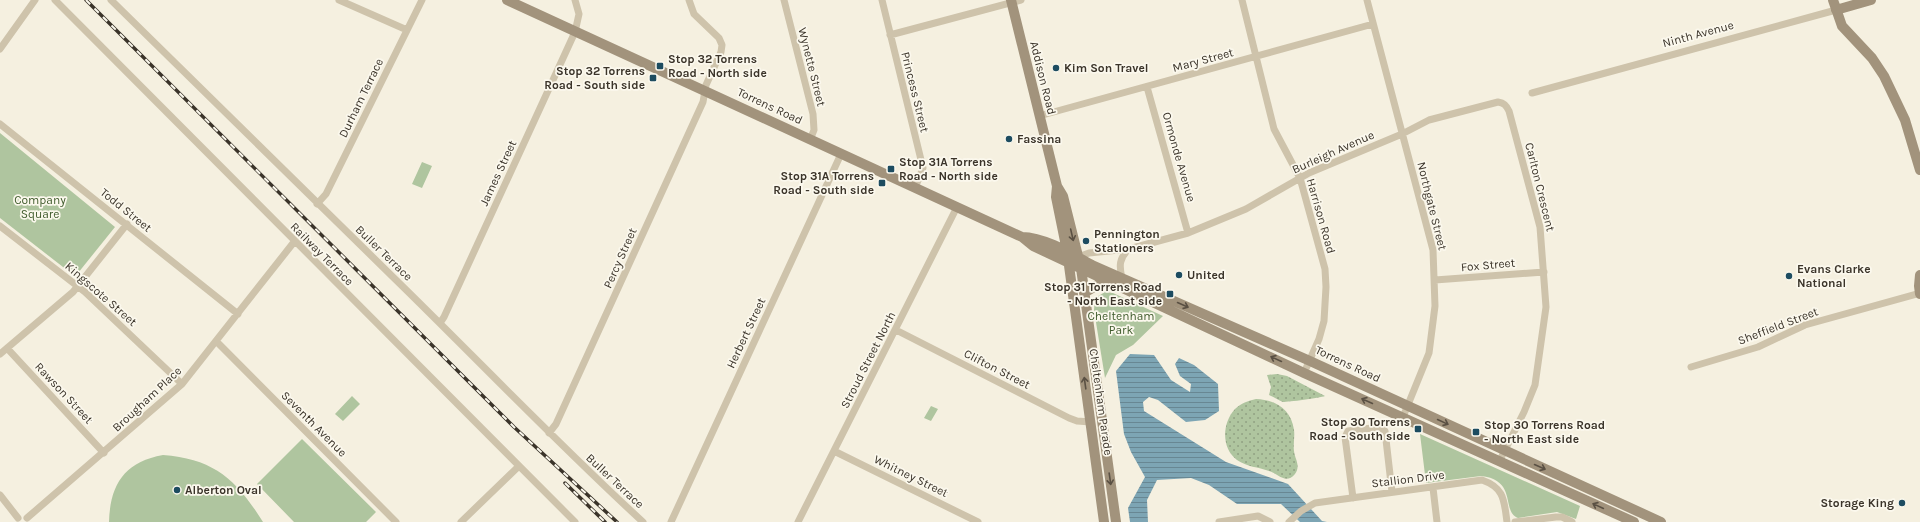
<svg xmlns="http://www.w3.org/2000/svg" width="1920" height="522" font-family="Karla,sans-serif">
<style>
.grass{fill:url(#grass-dots)}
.park{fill:#afc59f}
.water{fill:url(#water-rules)}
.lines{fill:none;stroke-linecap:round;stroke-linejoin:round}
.street{stroke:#cec3ab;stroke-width:7}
.secondary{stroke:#a2937c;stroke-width:10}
.rail-casing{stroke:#3b342a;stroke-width:3.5}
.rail{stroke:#fbf8ed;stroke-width:2;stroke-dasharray:6;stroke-linecap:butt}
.oneway{stroke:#5a5043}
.poi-dot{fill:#1d4c60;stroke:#fbf8ed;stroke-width:1.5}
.labels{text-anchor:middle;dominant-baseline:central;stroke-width:3.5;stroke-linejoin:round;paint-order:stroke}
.street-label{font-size:12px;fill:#3b342a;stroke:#fbf8ed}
.poi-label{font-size:12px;font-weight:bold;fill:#3b342a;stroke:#fbf8ed;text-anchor:start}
.park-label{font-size:12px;fill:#3f5b2c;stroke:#fbf8ed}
</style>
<defs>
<pattern id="grass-dots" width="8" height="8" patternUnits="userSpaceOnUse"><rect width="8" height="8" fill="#afc59f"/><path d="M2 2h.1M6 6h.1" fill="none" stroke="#90a182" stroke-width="1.8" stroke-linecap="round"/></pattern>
<pattern id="water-rules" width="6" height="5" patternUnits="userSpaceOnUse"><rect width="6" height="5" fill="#7da5b4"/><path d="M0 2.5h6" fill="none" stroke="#688793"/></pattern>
</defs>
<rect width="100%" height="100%" fill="#f5f0e0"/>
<path class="grass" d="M1277 374 1287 376 1325 396C1320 398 1288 402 1283 402 1278 400 1274 397 1269 395L1271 387 1267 375Z
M1256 399C1276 400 1291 409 1294 430 1295 437 1293 444 1294 451 1295 460 1301 465 1295 474 1286 485 1278 474 1269 471 1258 467 1247 467 1237 460 1221 448 1222 423 1235 409 1241 403 1248 401 1256 399Z"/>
<path class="park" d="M0 133 115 227 78 273 72 274 0 218Z
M422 162 432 166 422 188 412 184Z
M1105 292 1113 293 1163 316 1133 345 1116 355 1105 378 1094 310 1095 298Z
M352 396 360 404 343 421 335 414Z
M931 406 938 409 931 421 924 418Z
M1420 434 1580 506 1576 519 1557 512 1518 518C1501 512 1518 480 1481 476L1426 483Z
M302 439 376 512 366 522H294L257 484Z
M163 455C214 459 236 479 263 522H109C110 485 124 462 163 455Z"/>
<path class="water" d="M1130 354 1154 355 1171 380 1190 392 1191 384 1180 376 1175 364 1179 358 1194 365 1218 384 1219 411 1205 420 1186 422 1158 400 1149 397 1143 402 1144 411 1226 462 1288 484 1322 521 1327 522H1300L1281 504H1237L1209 485 1191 478 1157 480 1147 500 1148 522H1130L1128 508 1145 477 1131 452 1124 434 1116 371Z"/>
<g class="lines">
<path class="street" d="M55 0 575 522
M111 0C205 93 300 185 394 278 477 359 557 443 643 522
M339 0 407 30
M784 0 813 114 814 130 810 140
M882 0 923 168 915 188
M1242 0 1274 129 1300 178 1325 269 1326 287 1324 321 1319 339 1304 373
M1367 0 1433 250 1435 306 1429 353 1403 417
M890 35 1021 0
M0 49 35 0
M1147 87 1188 233
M1532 93 1836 10
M1039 116 1373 24
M0 124 238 314
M317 204 326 194 422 0
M0 226 85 292 182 384
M1078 257 1089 253 1129 249 1188 233 1246 209 1309 173 1402 134 1429 120 1498 102C1504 103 1506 105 1509 111L1540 227 1546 307 1535 385 1524 412 1500 460
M1122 278C1119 266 1119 258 1129 249
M1435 280 1544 272
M440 323 444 317 575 32 579 14 575 0
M896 330 1069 418 1077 421 1091 422
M216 341 396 522
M7 348 104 453
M0 354 73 292 127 224
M1691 367 1758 347 1805 325 1920 293
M549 433 556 424 703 102 706 85 721 52 722 45 719 38 694 14 689 0
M834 451 978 522
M1433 488 1437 522
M0 495 18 518
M1353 498 1345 437 1348 431 1380 427 1385 431 1392 492
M27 518 182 384 294 242
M461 522 519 466
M671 522 841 154
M798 522 957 207
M1219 522 1258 516 1270 522
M1289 522 1301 511 1315 503 1482 480C1505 488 1504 501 1507 522
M1515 522 1556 517H1562L1572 522"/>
<path class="secondary" d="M507 0 1022 237 1033 246 1304 373 1634 522
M1011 0 1057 186 1063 196 1081 268 1116 522
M1833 0 1842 26 1872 58 1884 76 1905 120 1920 170
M1836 10 1871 0
M1057 186 1056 197 1067 251 1104 522
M1022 237C1044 237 1072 254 1092 265L1310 361 1661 522
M1920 275 1919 286 1920 294
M1084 293 1106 280"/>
<defs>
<path id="rail" d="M86 0 514 427 617 522
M565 483 605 522"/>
</defs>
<use href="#rail" class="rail-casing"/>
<use href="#rail" class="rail"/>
</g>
<defs><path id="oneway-shaft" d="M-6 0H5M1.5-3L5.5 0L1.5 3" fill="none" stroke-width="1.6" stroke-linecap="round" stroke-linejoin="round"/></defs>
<g class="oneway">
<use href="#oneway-shaft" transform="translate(1072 235) rotate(77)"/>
<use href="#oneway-shaft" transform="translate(1183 305) rotate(24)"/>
<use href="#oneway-shaft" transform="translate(1276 359) rotate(-155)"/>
<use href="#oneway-shaft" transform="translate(1085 383) rotate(-98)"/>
<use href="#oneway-shaft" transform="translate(1367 401) rotate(-156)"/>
<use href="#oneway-shaft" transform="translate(1443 422) rotate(25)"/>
<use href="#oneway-shaft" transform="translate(1540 467) rotate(24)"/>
<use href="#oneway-shaft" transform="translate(1110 479) rotate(82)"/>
<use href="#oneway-shaft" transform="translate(1598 506) rotate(-155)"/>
</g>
<g class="poi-dot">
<rect x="656" y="62" width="8" height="8" rx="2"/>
<circle cx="1056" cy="68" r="4"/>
<rect x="649" y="74" width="8" height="8" rx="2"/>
<circle cx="1009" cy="139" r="4"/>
<rect x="887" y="165" width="8" height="8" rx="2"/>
<rect x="878" y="179" width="8" height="8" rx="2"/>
<circle cx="1086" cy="241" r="4"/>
<circle cx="1179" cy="275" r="4"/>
<circle cx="1789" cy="276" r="4"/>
<rect x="1166" y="290" width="8" height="8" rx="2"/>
<rect x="1414" y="425" width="8" height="8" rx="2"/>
<rect x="1472" y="428" width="8" height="8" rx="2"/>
<circle cx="177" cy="490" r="4"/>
<circle cx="1902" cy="503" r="4"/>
</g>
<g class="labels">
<g class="street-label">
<text transform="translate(1698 34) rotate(-15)">Ninth Avenue</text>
<text transform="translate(1203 60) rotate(-15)">Mary Street</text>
<text transform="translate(812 67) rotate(76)">Wynette Street</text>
<text transform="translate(1043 78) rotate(76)">Addison Road</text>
<text transform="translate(915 92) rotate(76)">Princess Street</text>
<text transform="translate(361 98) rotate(-64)">Durham Terrace</text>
<text transform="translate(770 106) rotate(25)">Torrens Road</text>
<text transform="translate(1333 152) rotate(-24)">Burleigh Avenue</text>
<text transform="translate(1179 157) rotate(74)">Ormonde Avenue</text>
<text transform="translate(498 173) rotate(-65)">James Street</text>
<text transform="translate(1540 187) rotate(76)">Carlton Crescent</text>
<text transform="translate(1432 206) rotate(76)">Northgate Street</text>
<text transform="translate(126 210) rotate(39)">Todd Street</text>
<text transform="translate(1321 216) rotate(74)">Harrison Road</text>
<text transform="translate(384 253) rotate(44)">Buller Terrace</text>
<text transform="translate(322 254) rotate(45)">Railway Terrace</text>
<text transform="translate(620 258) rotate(-66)">Percy Street</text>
<text transform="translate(1488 265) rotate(-5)">Fox Street</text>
<text transform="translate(101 294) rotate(41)">Kingscote Street</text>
<text transform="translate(1778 326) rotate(-21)">Sheffield Street</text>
<text transform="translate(746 333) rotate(-65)">Herbert Street</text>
<text transform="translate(868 360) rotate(-63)">Stroud Street North</text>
<text transform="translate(1348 364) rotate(25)">Torrens Road</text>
<text transform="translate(997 369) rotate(27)">Clifton Street</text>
<text transform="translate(64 393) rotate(47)">Rawson Street</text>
<text transform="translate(147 399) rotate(-43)">Brougham Place</text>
<text transform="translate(1101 402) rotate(82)">Cheltenham Parade</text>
<text transform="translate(314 424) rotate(45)">Seventh Avenue</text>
<text transform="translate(911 476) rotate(26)">Whitney Street</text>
<text transform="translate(1408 479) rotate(-7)">Stallion Drive</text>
<text transform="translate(615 481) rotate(43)">Buller Terrace</text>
</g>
<g class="poi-label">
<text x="668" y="59">Stop 32 Torrens<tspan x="668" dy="14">Road - North side</tspan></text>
<text x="1064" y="68">Kim Son Travel</text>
<text x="645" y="71" text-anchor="end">Stop 32 Torrens<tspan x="645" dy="14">Road - South side</tspan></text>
<text x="1017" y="139">Fassina</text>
<text x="899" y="162">Stop 31A Torrens<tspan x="899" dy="14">Road - North side</tspan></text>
<text x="874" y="176" text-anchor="end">Stop 31A Torrens<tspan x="874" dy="14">Road - South side</tspan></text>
<text x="1094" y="234">Pennington<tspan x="1094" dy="14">Stationers</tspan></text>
<text x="1797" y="269">Evans Clarke<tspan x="1797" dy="14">National</tspan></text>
<text x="1187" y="275">United</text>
<text x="1162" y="287" text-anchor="end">Stop 31 Torrens Road<tspan x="1162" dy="14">- North East side</tspan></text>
<text x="1410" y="422" text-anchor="end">Stop 30 Torrens<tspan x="1410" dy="14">Road - South side</tspan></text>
<text x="1484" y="425">Stop 30 Torrens Road<tspan x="1484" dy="14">- North East side</tspan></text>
<text x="185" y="490">Alberton Oval</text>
<text x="1894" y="503" text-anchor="end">Storage King</text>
</g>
<g class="park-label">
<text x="40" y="200">Company<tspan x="40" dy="14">Square</tspan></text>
<text x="1121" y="316">Cheltenham<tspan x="1121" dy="14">Park</tspan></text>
</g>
</g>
</svg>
